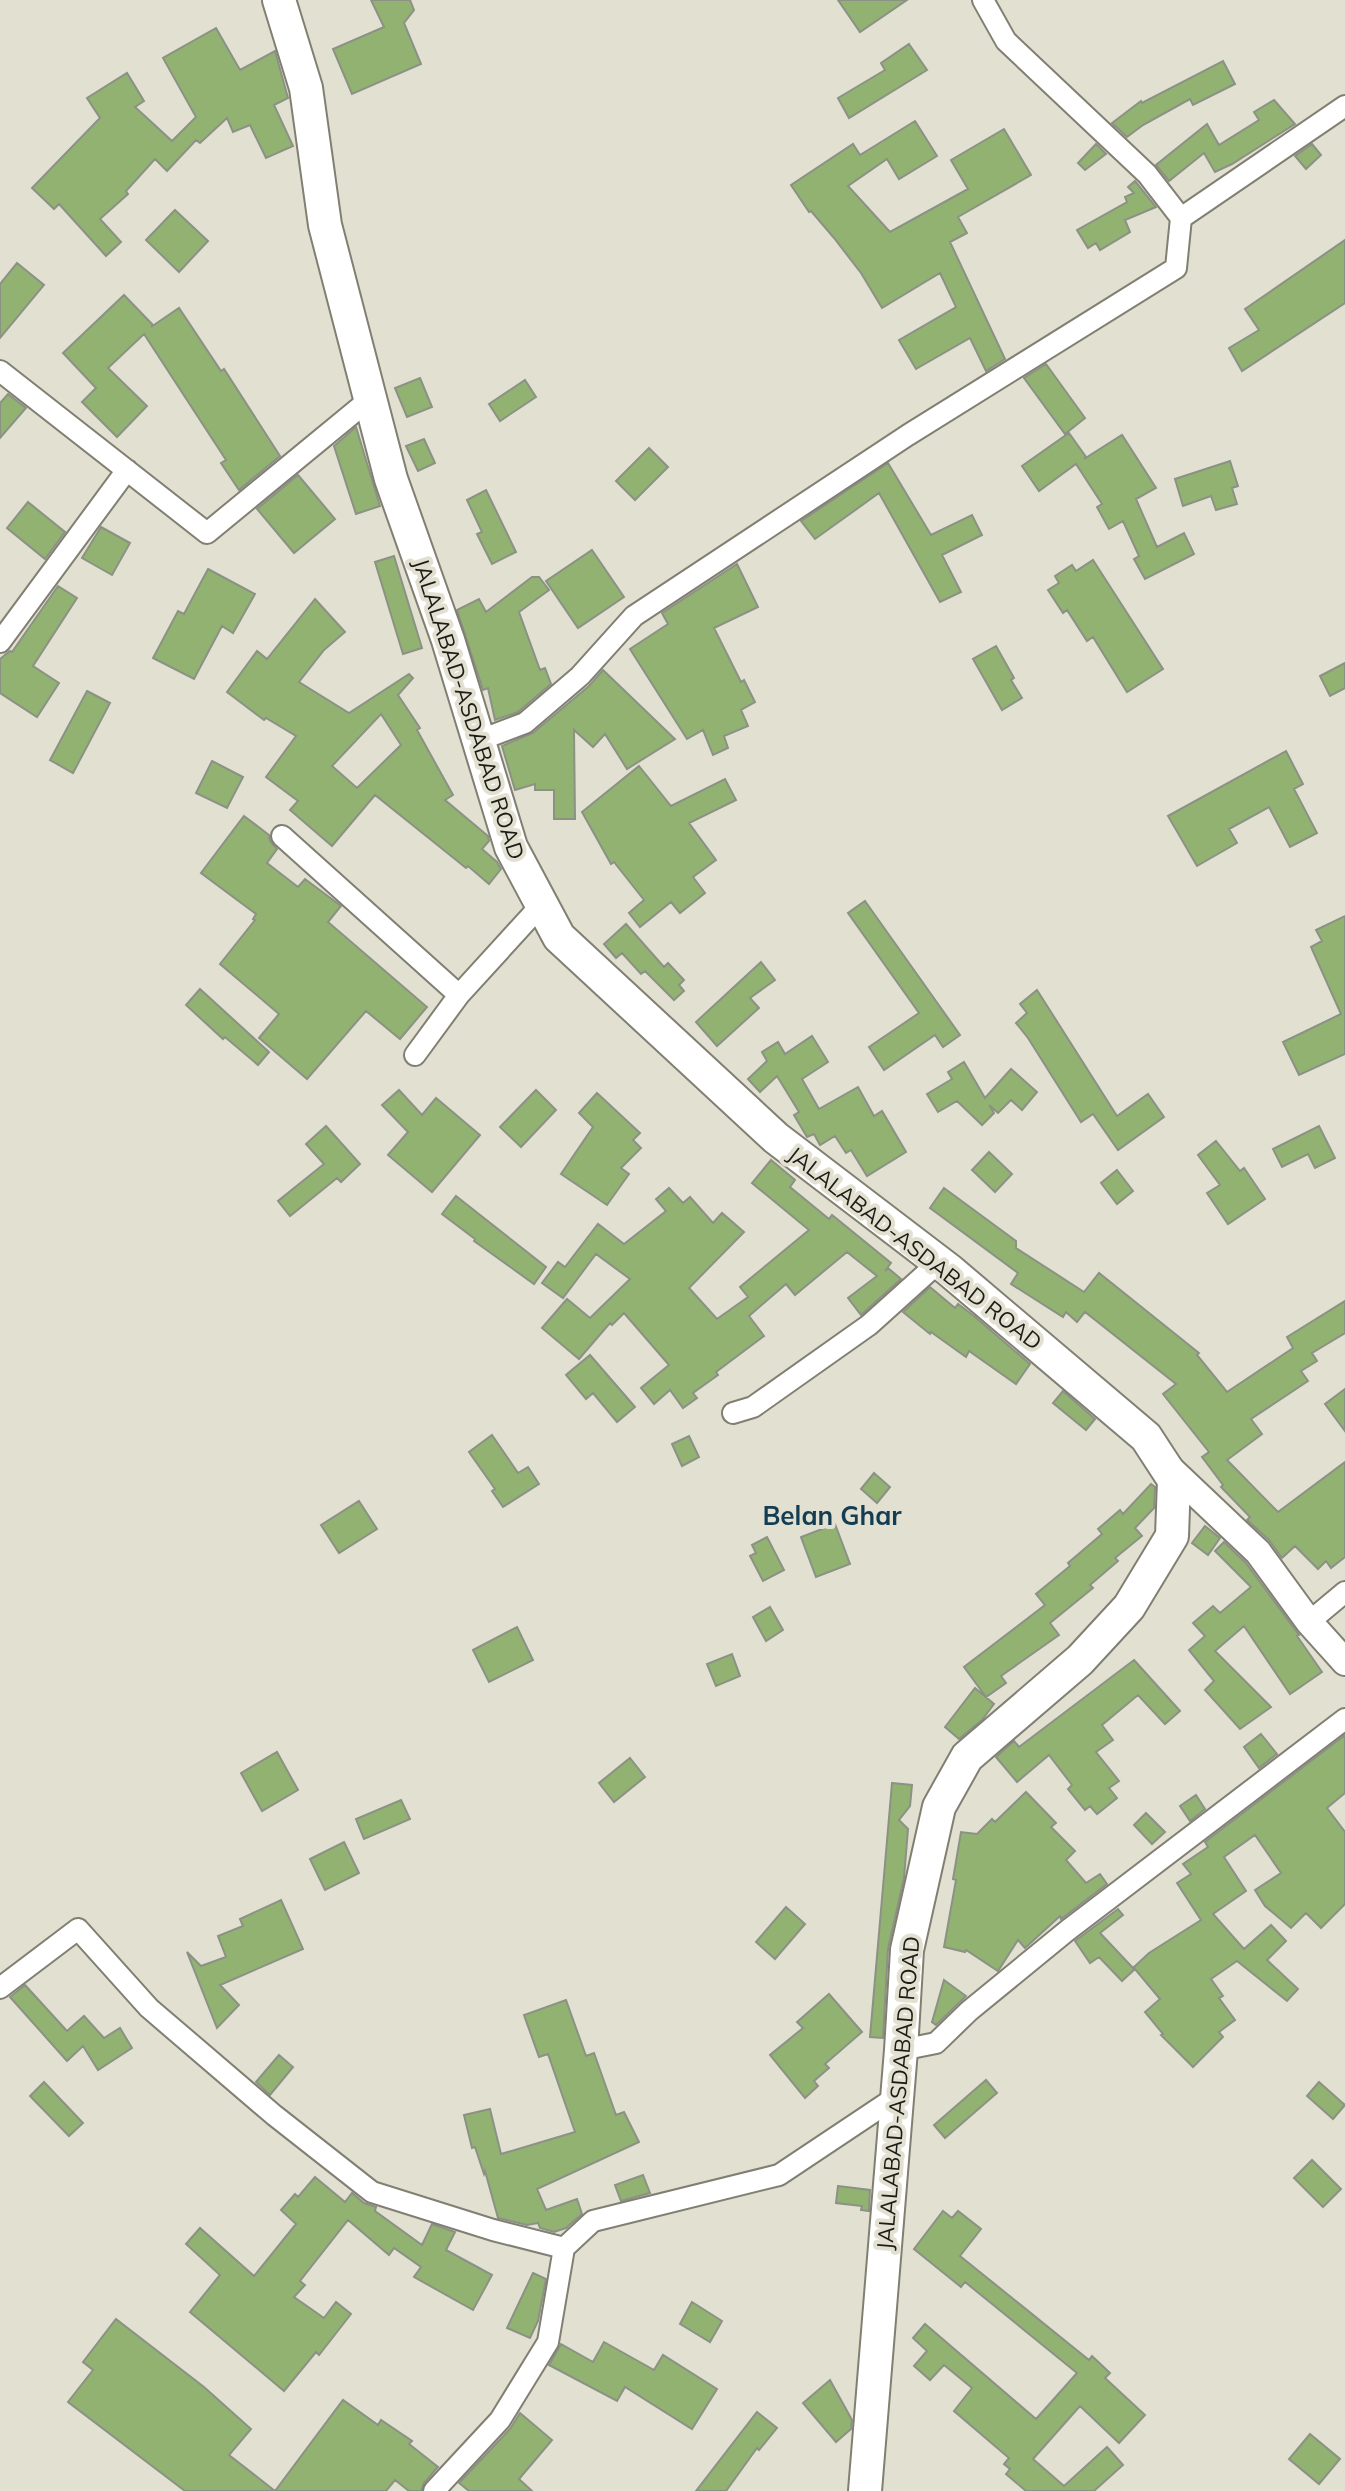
<svg xmlns="http://www.w3.org/2000/svg" width="1345" height="2491" font-family="Mulish,sans-serif">
<style>
.building{fill:#92b271;stroke:#8b9285;stroke-width:2;fill-rule:evenodd}
.lines{fill:none;stroke-linecap:round;stroke-linejoin:round}
.minor-casing{stroke:#807f71;stroke-width:24}
.tertiary-casing{stroke:#807f71;stroke-width:30}
.primary-casing{stroke:#807f71;stroke-width:36}
.minor{stroke:#fff;stroke-width:20}
.tertiary{stroke:#fff;stroke-width:26}
.primary{stroke:#fff;stroke-width:32}
.labels{text-anchor:middle;dominant-baseline:central;stroke-width:8;stroke-linejoin:round;paint-order:stroke}
.street-label{font-size:22px;fill:#1c1c16;stroke:#e2e1d1}
.quarter-label{font-size:26px;font-weight:bold;fill:#143c53;stroke:#e2e1d1}
</style>
<rect width="100%" height="100%" fill="#e2e1d1"/>
<path class="building" d="M371 0H410L414 10 404 23 421 64 352 94 333 49 384 27Z
M838 0H907L860 32Z
M216 28 240 70 275 51 288 98 274 105 293 146 266 158 250 125 233 132 227 118 200 143 196 140 167 171 155 159 126 191 128 194 100 219 121 242 106 256 59 204 54 209 32 188 100 118 87 98 127 73 144 101 135 107 172 141 196 117 163 58Z
M909 44 927 70 849 118 838 98 885 70 881 63Z
M1223 61 1235 84 1193 105 1190 99 1143 125 1127 137 1112 123 1141 101 1142 103Z
M1274 100 1295 124 1232 164 1215 172 1204 153 1169 181 1156 165 1207 124 1219 145 1259 120 1254 112Z
M915 121 937 156 899 179 887 159 848 186 890 232 968 189 951 160 1004 129 1031 175 958 217 967 233 950 242 1005 359 986 371 970 338 916 369 899 340 956 307 940 273 882 308 861 273 834 238 811 211 809 212 791 185 853 144 860 155Z
M1096 144 1106 154 1085 170 1078 163Z
M1312 144 1321 155 1306 169 1295 156Z
M1135 181 1156 207 1125 220 1130 232 1100 250 1096 243 1088 248 1077 230 1127 202 1125 197 1134 193 1128 187Z
M175 210 208 241 179 272 146 240Z
M1345 240V303L1242 371 1229 348 1259 330 1245 309Z
M17 263 44 285 0 338V284Z
M124 295 153 325 151 327 179 308 221 371 224 369 280 456 239 490 221 463 226 460 144 334 108 368 147 406 117 437 82 402 96 388 63 353Z
M1046 364 1085 418 1065 434 1024 378Z
M420 378 432 407 407 417 395 388Z
M525 380 536 397 500 421 489 404Z
M8 394 26 408 0 438V403Z
M356 427 380 506 356 514 334 446Z
M1069 433 1086 457 1084 459 1122 435 1156 488 1136 499 1157 547 1184 533 1194 554 1145 579 1134 559 1139 556 1123 521 1109 529 1097 507 1102 504 1076 464 1039 491 1022 466Z
M424 439 435 463 418 471 406 446Z
M649 448 668 467 635 500 616 481Z
M1230 461 1238 486 1232 488 1237 504 1216 510 1211 496 1183 506 1175 479Z
M888 463 931 535 972 515 982 535 942 555 961 592 940 602 879 493 815 539 801 521Z
M298 475 335 519 294 553 257 509Z
M486 490 516 552 492 564 477 534 482 532 467 500Z
M28 502 65 532 45 559 7 528Z
M101 527 130 543 112 575 82 558Z
M592 550 624 597 578 628 546 581Z
M394 556 422 648 403 654 375 562Z
M1093 560 1163 669 1127 692 1093 637 1087 641 1067 610 1063 613 1048 590 1059 583 1055 576 1072 565 1076 571Z
M737 564 758 607 714 628 741 682 744 680 755 702 741 710 748 726 724 736 728 748 713 755 703 730 687 739 630 649 668 624 662 613Z
M208 569 255 594 233 633 222 626 194 679 153 658 178 611 184 614Z
M532 577H539L549 590 519 612 540 670 545 668 551 684 518 712 495 720 488 688 483 690 457 610 479 599 486 612Z
M58 586 77 598 33 666 59 683 37 717 0 693V659L10 651 12 652Z
M315 599 345 632 324 650 299 682 349 713 409 674 413 678 398 695 420 728 417 730 453 795 445 800 488 836 489 841 482 849 497 862 501 869 489 884 468 866 466 868 375 795 332 846 290 810 298 801 266 777 296 736 266 718 264 720 227 692 257 651 267 659ZM381 714 401 745 357 788 332 766Z
M996 646 1014 678 1011 680 1022 698 1002 710 973 659Z
M1345 663V688L1330 696 1320 676Z
M603 670 675 739 627 769 605 734 593 747 574 730 575 819H554V790H535V784L515 790 502 746 533 733 589 686Z
M87 691 110 703 73 773 50 760Z
M1286 751 1303 784 1294 789 1317 833 1290 847 1269 807 1229 829 1237 843 1197 866 1168 816Z
M212 761 243 777 227 808 196 793Z
M639 766 671 806 725 779 736 800 689 823 716 860 693 877 705 893 680 913 671 902 640 927 629 913 644 900 614 862 611 864 582 812Z
M244 816 269 835 270 841 277 849 267 863 298 887 305 879 341 906 328 922 427 1007 400 1039 366 1011 307 1079 259 1038 279 1014 220 964 255 920 253 919 256 914 201 873Z
M865 901 960 1035 943 1047 935 1035 884 1070 869 1047 919 1013 848 913Z
M1345 916V1054L1299 1075 1283 1042 1341 1014 1311 947 1322 941 1316 930Z
M626 924 664 967 668 963 684 980 679 985 684 991 674 1000 645 971 641 974 622 953 616 958 604 944Z
M761 962 775 980 750 998 759 1008 717 1046 696 1022Z
M200 989 269 1052 258 1065 225 1037 223 1039 186 1005Z
M1037 990 1117 1116 1148 1094 1164 1117 1118 1150 1093 1114 1081 1122 1028 1038 1016 1023 1027 1013 1020 1004Z
M812 1036 828 1062 802 1079 819 1109 858 1087 874 1116 882 1111 906 1152 867 1176 851 1150 846 1153 835 1136 820 1145 814 1134 807 1137 794 1115 799 1112 777 1076 760 1092 748 1079 767 1061 762 1052 778 1042 785 1054Z
M964 1062 985 1098 1011 1069 1037 1092 1022 1110 1011 1100 998 1113 989 1105 994 1113 982 1125 957 1101 938 1112 927 1094 952 1079 948 1072Z
M399 1090 422 1115 436 1098 480 1135 432 1192 388 1155 408 1132 382 1105Z
M536 1090 556 1110 521 1147 500 1127Z
M597 1093 640 1133 633 1140 641 1148 621 1168 629 1174 607 1205 561 1174 593 1127 579 1113Z
M326 1126 360 1164 341 1182 337 1178 290 1216 278 1201 324 1164 306 1144Z
M1319 1126 1335 1158 1315 1168 1308 1154 1282 1167 1273 1149Z
M1216 1141 1240 1171 1244 1168 1265 1199 1228 1224 1207 1193 1220 1185 1198 1155Z
M989 1152 1012 1174 995 1192 972 1170Z
M771 1160 795 1180 790 1187 829 1219 832 1215 891 1263 885 1271 888 1268 901 1279 861 1315 848 1298 877 1276 847 1252 795 1295 786 1284 749 1316 764 1336 716 1372 718 1375 693 1393 697 1398 683 1408 670 1390 654 1404 641 1388 669 1365 624 1313 612 1325 610 1323 579 1359 542 1328 567 1299 590 1318 630 1279 596 1254 563 1298 542 1283 558 1262 565 1267 598 1224 624 1244 666 1211 656 1199 669 1188 683 1203 690 1197 713 1223 722 1213 744 1232 689 1288 717 1319 748 1297 740 1287 809 1230 752 1183Z
M1117 1170 1133 1191 1117 1204 1101 1183Z
M944 1188 1016 1241V1248L1084 1292 1099 1273 1199 1353 1197 1355 1227 1392 1293 1348 1287 1337 1345 1301V1333L1312 1353 1317 1361 1301 1371 1308 1381 1251 1419 1262 1434 1227 1460 1278 1512 1345 1462V1557L1331 1568 1326 1561 1318 1569 1295 1546 1282 1558 1269 1540 1247 1520 1250 1517 1221 1487 1223 1485 1202 1457 1209 1452 1163 1394 1176 1384 1085 1312 1077 1322 1066 1312 1063 1317 1011 1284 1018 1273 930 1208Z
M456 1196 546 1267 534 1284 474 1241 475 1239 442 1214Z
M930 1287 955 1308 958 1304 974 1316 1030 1364 1016 1384 969 1351 966 1357 931 1332 930 1334 903 1312Z
M590 1355 635 1407 617 1422 593 1393 586 1399 566 1375Z
M1345 1389V1431L1325 1404Z
M1063 1391 1095 1419 1086 1430 1053 1403Z
M492 1435 518 1473 528 1467 539 1484 503 1507 492 1491 495 1489 469 1452Z
M689 1436 699 1457 682 1466 672 1444Z
M874 1473 890 1487 877 1503 861 1489Z
M1151 1484 1155 1487 1154 1508 1135 1528 1142 1536 1115 1558 1118 1561 1090 1585 1093 1588 1050 1623 1059 1635 1001 1676 1006 1683 986 1697 964 1667 1045 1605 1036 1594 1070 1566 1068 1563 1102 1534 1098 1529 1120 1510 1123 1514Z
M359 1501 377 1529 339 1553 321 1525Z
M835 1524 850 1564 816 1577 801 1537Z
M1205 1526 1220 1538 1208 1555 1192 1543Z
M767 1537 784 1570 763 1581 750 1556 756 1553 752 1545Z
M1224 1542 1246 1563 1299 1635 1297 1636 1322 1672 1290 1694 1244 1626 1215 1651 1271 1707 1240 1729 1205 1690 1214 1681 1189 1650 1205 1636 1193 1623 1213 1606 1220 1613 1251 1587 1215 1551Z
M770 1607 783 1630 766 1641 753 1617Z
M517 1627 533 1660 489 1682 473 1650Z
M732 1654 740 1676 716 1686 707 1664Z
M1134 1660 1180 1711 1165 1724 1138 1695 1102 1725 1113 1740 1096 1752 1119 1781 1109 1788 1117 1798 1097 1814 1090 1806 1085 1810 1068 1789 1072 1785 1049 1755 1017 1782 996 1757 1014 1741 1019 1747Z
M975 1688 994 1704 982 1720 959 1739 945 1727Z
M1261 1734 1277 1754 1259 1768 1244 1747Z
M1345 1735V1793L1327 1808 1345 1832V1904L1321 1928 1306 1913 1291 1928 1265 1906 1255 1890 1281 1873 1255 1835 1224 1857 1246 1891 1213 1914 1244 1949 1271 1925 1286 1941 1267 1960 1298 1989 1287 2001 1237 1961 1211 1979 1223 1996 1219 1998 1235 2020 1219 2032 1223 2037 1193 2067 1161 2035 1163 2034 1145 2012 1160 1999 1135 1969 1122 1981 1099 1957 1090 1963 1075 1941 1118 1909 1123 1915 1100 1933 1133 1968 1149 1953 1201 1920 1177 1883 1191 1874 1183 1864 1208 1847 1205 1842Z
M277 1752 298 1790 262 1811 241 1773Z
M630 1758 645 1777 614 1802 599 1783Z
M892 1783 912 1785 910 1806 899 1820 908 1829 904 1878 888 1949 883 2038 870 2037Z
M1026 1792 1056 1823 1051 1827 1075 1851 1066 1860 1086 1883 1100 1874 1107 1884 1061 1919 1060 1916 1025 1948 1018 1940 998 1971 966 1950 965 1952 944 1947 956 1880 953 1879 961 1832 977 1834 992 1819 995 1822Z
M1196 1795 1205 1809 1190 1821 1180 1806Z
M401 1800 410 1819 364 1839 356 1819Z
M1146 1813 1165 1832 1152 1844 1134 1825Z
M344 1842 359 1873 325 1890 310 1859Z
M281 1900 303 1949 220 1985 239 2005 217 2028 187 1952 201 1966 226 1957 218 1936 243 1926 240 1919Z
M786 1907 805 1924 775 1959 756 1942Z
M944 1980 966 1996 936 2025 932 2022Z
M25 1985 67 2031 84 2016 104 2038 120 2028 132 2048 98 2070 83 2046 67 2061 10 1997Z
M829 1994 862 2032 825 2064 829 2068 814 2081 818 2086 805 2098 770 2055 803 2028 797 2022Z
M566 2000 586 2056 594 2053 616 2115 624 2112 639 2142 537 2189 546 2210 577 2199 582 2214 566 2228 554 2232 540 2228 538 2223 527 2225 498 2218 485 2171 484 2174 475 2147 472 2148 464 2115 490 2109 501 2154 575 2132 548 2054 539 2057 524 2015Z
M279 2055 293 2067 270 2095 256 2082Z
M986 2080 997 2093 945 2138 934 2125Z
M44 2082 83 2123 69 2136 30 2096Z
M1319 2082 1345 2105 1333 2119 1307 2096Z
M1312 2160 1341 2189 1323 2207 1294 2178Z
M643 2175 650 2193 621 2201 615 2185Z
M315 2177 345 2202 352 2193 364 2203 376 2207 375 2211 422 2245 432 2224 455 2232 446 2250 492 2275 473 2310 414 2277 421 2267 394 2248 389 2255 348 2220 300 2281 305 2285 294 2297 324 2318 336 2302 351 2314 319 2355 316 2352 284 2391 190 2312 220 2275 186 2244 200 2228 254 2276 296 2224 281 2210 295 2194 298 2197Z
M838 2186 870 2190 869 2211 861 2210 862 2206 836 2203Z
M943 2211 952 2218 958 2211 981 2229 960 2256 1089 2360 1092 2356 1110 2373 1105 2378 1145 2415 1119 2443 1080 2406 1033 2459 1064 2486 1107 2447 1123 2465 1094 2491H1026L1006 2474 1010 2469 1004 2464 1009 2458 954 2411 972 2388 944 2365 930 2380 914 2366 927 2351 913 2338 925 2324 1036 2419 1077 2373 965 2282 961 2287 914 2249Z
M533 2273 546 2279 538 2321 530 2338 507 2328Z
M692 2302 722 2321 710 2342 680 2324Z
M116 2319 204 2387 251 2429 229 2455 275 2491 343 2400 378 2425 381 2420 412 2441 409 2444 438 2467 424 2483 421 2491H409L395 2480 386 2491H185L68 2402 93 2370 83 2362Z
M604 2342 654 2370 663 2355 717 2389 692 2429 625 2387 617 2401 549 2365 561 2344 593 2362Z
M830 2380 852 2420 851 2429 836 2442 803 2403Z
M757 2412 777 2428 759 2450 757 2448 726 2491H696Z
M520 2413 552 2440 519 2479 532 2491H469L459 2483 510 2429Z
M1310 2434 1340 2459 1319 2484 1289 2459Z"/>
<g class="lines">
<defs>
<path id="minor" d="M983 0 1006 41 1147 174 1181 218
M0 371 207 533 370 399
M0 642 127 470
M480 740 525 723 580 676 634 616 908 435 1176 268 1181 218 1345 106
M282 836 459 995
M415 1055 459 995 542 904
M733 1413 753 1407 869 1325 939 1262
M1309 1622 1345 1592
M0 1988 78 1929 149 2008 274 2115 372 2192 493 2230 564 2248 593 2221 779 2175 896 2097
M901 2050 936 2043 969 2011 1068 1930 1345 1719
M434 2491 500 2420 548 2342 564 2248"/>
<path id="tertiary" d="M1166 1465 1258 1552 1309 1622 1345 1662"/>
<path id="primary" d="M279 0 306 88 325 225 391 479 448 640 511 847 559 937 776 1138 949 1270 1146 1437 1174 1480 1172 1536 1129 1607 1080 1660 967 1757 939 1807 907 1950 901 2050 865 2491"/>
</defs>
<use href="#minor" class="minor-casing"/>
<use href="#tertiary" class="tertiary-casing"/>
<use href="#primary" class="primary-casing"/>
<use href="#minor" class="minor"/>
<use href="#tertiary" class="tertiary"/>
<use href="#primary" class="primary"/>
</g>
<g class="labels">
<g class="street-label">
<text transform="translate(469 709) rotate(72)">JALALABAD-ASDABAD ROAD</text>
<text transform="translate(915 1248) rotate(38)">JALALABAD-ASDABAD ROAD</text>
<text transform="translate(898 2093) rotate(-85)">JALALABAD-ASDABAD ROAD</text>
</g>
<g class="quarter-label">
<text x="832" y="1515">Belan Ghar</text>
</g>
</g>
</svg>
